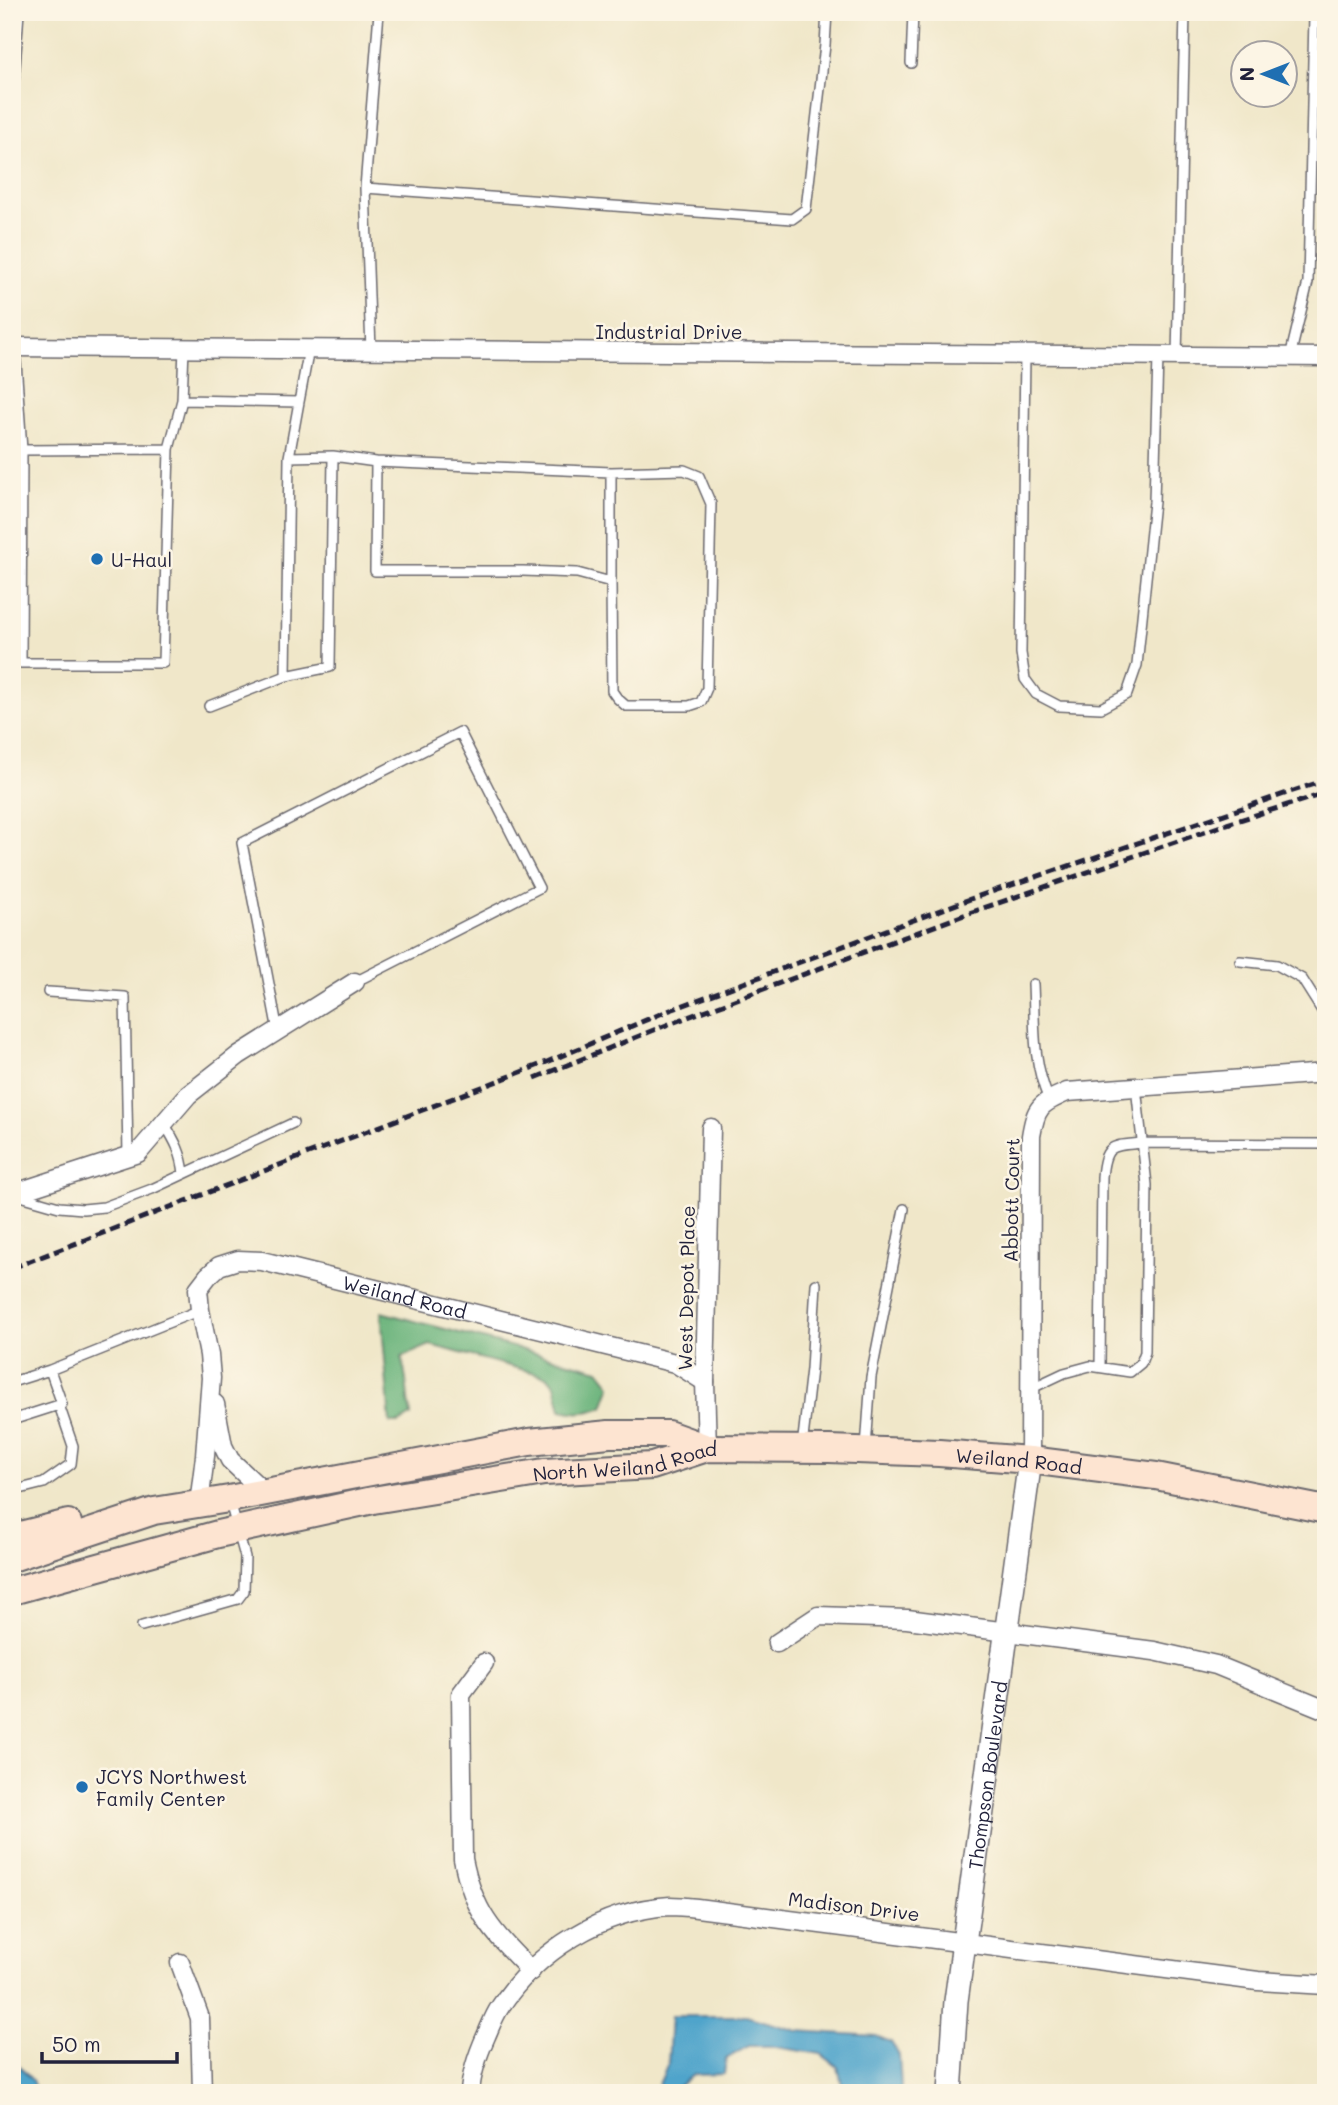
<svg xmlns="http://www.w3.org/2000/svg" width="1338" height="2105" font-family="Mali,sans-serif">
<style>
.forest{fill:#6bb47b;stroke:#466b5b;stroke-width:2}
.water{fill:#4fa4cb;stroke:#386383;stroke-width:2}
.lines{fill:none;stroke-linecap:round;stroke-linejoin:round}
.service-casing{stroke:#6a676d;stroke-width:12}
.minor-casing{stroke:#6a676d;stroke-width:21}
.tertiary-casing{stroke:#6a676d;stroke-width:26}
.secondary-casing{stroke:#6a676d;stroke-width:30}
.service{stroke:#fff;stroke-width:9}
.minor{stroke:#fff;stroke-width:18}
.tertiary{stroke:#fff;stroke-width:23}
.secondary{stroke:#fde4d1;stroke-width:26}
.rail{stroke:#22223b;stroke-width:5;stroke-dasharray:10 5;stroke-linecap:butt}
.poi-dot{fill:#1f6fb2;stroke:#fcf5e5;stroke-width:2.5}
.labels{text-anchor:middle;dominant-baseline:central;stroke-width:5;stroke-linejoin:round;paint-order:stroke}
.street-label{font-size:19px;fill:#22223b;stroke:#fcf5e5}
.poi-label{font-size:19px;fill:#22223b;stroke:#fcf5e5;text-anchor:start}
</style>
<rect width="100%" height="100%" fill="#fcf5e5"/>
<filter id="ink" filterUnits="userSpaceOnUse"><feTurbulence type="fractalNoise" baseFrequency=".0143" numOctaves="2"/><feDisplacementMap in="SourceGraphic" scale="14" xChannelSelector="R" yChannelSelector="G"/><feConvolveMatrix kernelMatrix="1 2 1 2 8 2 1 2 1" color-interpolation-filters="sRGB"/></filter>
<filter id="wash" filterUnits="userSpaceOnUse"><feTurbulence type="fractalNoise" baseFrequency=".00686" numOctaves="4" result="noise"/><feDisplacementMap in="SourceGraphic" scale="28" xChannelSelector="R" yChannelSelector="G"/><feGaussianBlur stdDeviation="1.57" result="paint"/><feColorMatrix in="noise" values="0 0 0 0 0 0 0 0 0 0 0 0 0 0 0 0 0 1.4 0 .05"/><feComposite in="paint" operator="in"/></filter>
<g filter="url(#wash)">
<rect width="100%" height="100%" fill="#f0e7c9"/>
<path class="forest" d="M381 1312 599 1370 611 1385 603 1407C587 1413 577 1414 561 1410L555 1385 547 1376 430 1345 402 1357C405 1372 407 1384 408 1399 408 1405 411 1409 411 1416L399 1423H390Z"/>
<path class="water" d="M671 2016H746L798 2031 876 2036 891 2042 899 2055 901 2087 898 2093H844L838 2067 821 2054 769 2046H749L726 2059 724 2074 693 2075 670 2093H655L668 2064Z
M12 2059 32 2080 37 2093H12Z"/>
</g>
<g filter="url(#ink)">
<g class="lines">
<defs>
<path id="service" d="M911 63 913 12
M12 109 19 12
M365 188 792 219 806 209 825 45 827 12
M15 347 22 450 169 449 182 400 184 348
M371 350 365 188 379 12
M1025 355 1021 653 1025 679 1036 694 1059 706 1101 708 1127 694 1137 665 1154 502 1158 356
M1177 356 1185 12
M1290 357 1308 282 1314 16
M182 400 299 402 309 349
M22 450 21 663H163L169 449
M333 456 376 462 375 571H523L577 573 611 582 612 691 617 698 626 706H689L701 702 707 688 711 504 699 476 684 470 611 472V582
M376 462 611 472
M286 676 330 667 333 456 289 457
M209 706 286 676 289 457 299 402
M1240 961 1277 965 1302 979 1326 1017
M1033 984C1035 1027 1032 1060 1049 1100
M48 992 125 997 128 1156
M278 1031 242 843 460 732 539 888 355 982
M164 1123C175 1141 182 1153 184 1174
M17 1195 59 1207 83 1209 104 1207 152 1189 293 1123
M1100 1367 1102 1177C1105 1143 1112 1146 1143 1143L1326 1144
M12 1382 50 1370
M1030 1389 1064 1373 1090 1366 1130 1372 1141 1363 1145 1352 1147 1185 1136 1087
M12 1420 62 1404 50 1370 200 1310
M802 1447 811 1369 816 1284
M866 1448 871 1377 904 1209
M12 1491 44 1483 71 1464 73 1446 59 1405
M142 1626 238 1599 244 1591 245 1557 230 1502"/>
<g id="minor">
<path d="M12 347 1326 357"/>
<path d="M12 1194 138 1153 188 1095 239 1055 355 982"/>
<path d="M215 1404 223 1446 230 1460 264 1492"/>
<path d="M707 1448 705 1382 711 1128"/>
<path d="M1030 1460 1031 1136C1036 1106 1040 1104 1067 1092L1326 1073"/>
<path id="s1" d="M199 1504 205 1456 211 1378 209 1355 200 1310 198 1289 208 1276 219 1266 238 1260 262 1261 675 1363 705 1382"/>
<path d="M777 1643 818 1616 907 1619 1154 1651 1216 1665 1326 1710"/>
<path d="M484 1663 461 1694 463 1859C474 1914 493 1932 531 1971"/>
<path d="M180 1963 200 2018 202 2093"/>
<path d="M470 2093C471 2074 478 2054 486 2036 490 2027 494 2016 500 2007 537 1951 602 1910 670 1906 679 1906 688 1907 697 1908L1258 1981 1326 1985"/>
</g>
<g id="tertiary">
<path id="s2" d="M950 2093 956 2001 1030 1460"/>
</g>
<g id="secondary">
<path d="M12 1537 68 1523"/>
<path d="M12 1558 154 1511 229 1499 529 1442 609 1434H668L707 1448"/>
<path id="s3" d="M12 1591 218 1534 373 1500 544 1472 652 1466 707 1448 829 1449 939 1453 1030 1460 1156 1476 1326 1510"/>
</g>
</defs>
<use href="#service" class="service-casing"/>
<use href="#minor" class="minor-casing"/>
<use href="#tertiary" class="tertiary-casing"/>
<use href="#secondary" class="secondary-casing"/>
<use href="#service" class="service"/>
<use href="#minor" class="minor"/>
<use href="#tertiary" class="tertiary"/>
<use href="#secondary" class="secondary"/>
<path class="rail" d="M535 1078 669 1024 975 911 1227 824 1326 793
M12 1268 547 1062 665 1012 973 898 1326 780"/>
</g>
</g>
<g class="poi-dot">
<circle cx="97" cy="559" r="7"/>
<circle cx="82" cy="1787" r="7"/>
</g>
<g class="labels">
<g class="street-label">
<text x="669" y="331">Industrial Drive</text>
<text transform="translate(1011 1200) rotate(-89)">Abbott Court</text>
<text transform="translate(686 1288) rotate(-89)">West Depot Place</text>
<text stroke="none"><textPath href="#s1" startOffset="439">Weiland Road</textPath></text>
<text stroke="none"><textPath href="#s3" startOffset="628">North Weiland Road</textPath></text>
<text stroke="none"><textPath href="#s3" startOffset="1024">Weiland Road</textPath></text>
<text stroke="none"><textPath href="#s2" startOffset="320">Thompson Boulevard</textPath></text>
<text transform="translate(854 1906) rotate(7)">Madison Drive</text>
</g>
<g class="poi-label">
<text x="111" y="559">U-Haul</text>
<text x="96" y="1776">JCYS Northwest<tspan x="96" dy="22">Family Center</tspan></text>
</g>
</g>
<rect width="1338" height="2105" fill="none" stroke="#fcf5e5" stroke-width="42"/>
<g transform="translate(1264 74) rotate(270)"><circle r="33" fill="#fcf5e5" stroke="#a5a1a1" stroke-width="2"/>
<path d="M0-5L12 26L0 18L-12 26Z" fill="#1f6fb2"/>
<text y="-10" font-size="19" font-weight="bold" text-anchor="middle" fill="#22223b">N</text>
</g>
<path d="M42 2052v10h135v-10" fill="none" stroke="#22223b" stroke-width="3.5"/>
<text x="52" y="2052" font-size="21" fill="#22223b" stroke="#fcf5e5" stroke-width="5" paint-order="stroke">50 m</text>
</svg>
